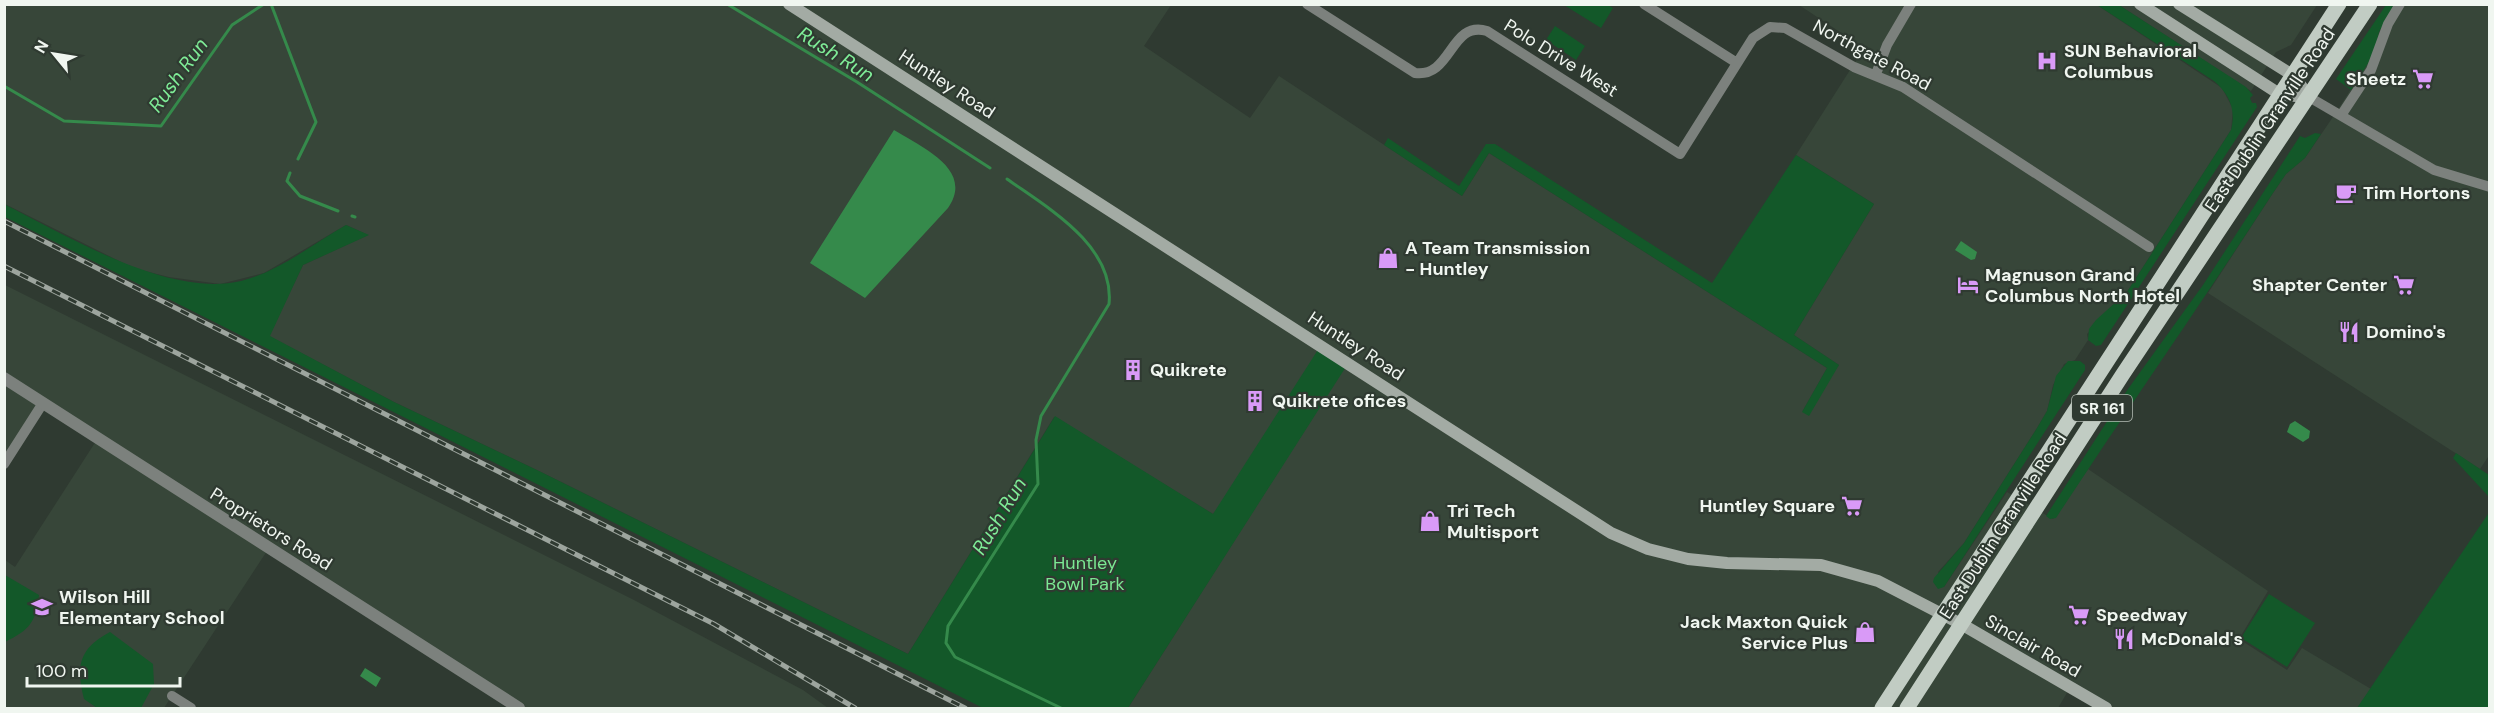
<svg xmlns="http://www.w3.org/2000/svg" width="2494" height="713" font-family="'DM Sans',sans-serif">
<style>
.built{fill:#374639}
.green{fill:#135829}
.water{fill:#358a4b}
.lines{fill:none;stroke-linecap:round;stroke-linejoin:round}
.stream{stroke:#358a4b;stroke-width:3}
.minor{stroke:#7c817d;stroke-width:10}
.tertiary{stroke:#7c817d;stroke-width:12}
.secondary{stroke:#a3aba4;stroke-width:12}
.primary{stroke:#c1ccc3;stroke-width:15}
.rail-casing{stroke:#9da59e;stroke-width:5}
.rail{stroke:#2f3a31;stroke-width:3;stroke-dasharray:9;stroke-linecap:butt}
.labels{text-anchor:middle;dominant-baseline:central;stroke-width:4.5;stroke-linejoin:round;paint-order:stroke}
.shield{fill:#2f3a31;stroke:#b6beb7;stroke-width:1.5}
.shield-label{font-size:16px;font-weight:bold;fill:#f0f6f0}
.poi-label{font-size:18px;font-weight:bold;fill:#f0f6f0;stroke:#2f3a31;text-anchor:start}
.street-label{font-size:18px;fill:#f0f6f0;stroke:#2f3a31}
.park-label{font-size:18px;fill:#7be893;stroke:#2f3a31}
.water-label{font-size:20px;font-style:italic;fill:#7fec97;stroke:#2f3a31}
</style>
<rect width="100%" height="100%" fill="#2f3a31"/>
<path class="built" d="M4 5H1171L1144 46 1250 118 1279 76 1462 196 1489 153 1827 368 1802 412 1839 365 1794 335 1874 204 1796 155 1864 48 1799 5H2097L2222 88 2233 109 2231 130 2127 292 2087 334 2088 340 2075 360 2064 364 2053 385 2047 411 2037 428 1964 543 1938 572 1944 587 2007 492 2053 519 2088 469 2268 591 2239 639 2287 670 2302 648 2371 689 2357 708H2110L2071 686 2058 708H1128L1348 362 1213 514 1054 417 908 654 541 472 394 402 269 336 303 265 368 235 346 225 264 273 220 284 169 277 133 268 5 204Z
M2119 5H2317L2291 45 2276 52 2251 91Z
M2396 5H2489L2490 454 2480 469 2208 293 2273 193 2286 174 2305 158 2337 111 2373 54 2379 32Z
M5 285 634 600 803 690 828 708H519L269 548 164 708H5V560L15 567 98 438 43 403 5 464Z"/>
<path class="green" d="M1564 5H1608L1613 8 1601 28Z
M2097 5H2119L2246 87 2253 95 2250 98 2252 103H2256L2257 107 2101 345 2096 346 2088 340 2089 329 2096 320 2127 292 2231 130C2236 110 2230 95 2214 81Z
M2386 5H2396L2379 32 2374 54 2351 90 2336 79Z
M1555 26 1585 46 1576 60 1546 40Z
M2315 133 2321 134 2305 158 2286 174 2273 193C2202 303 2127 409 2056 518L2050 519 2046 516 2128 389 2203 285 2300 136 2305 138Z
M1388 138 1459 186 1486 144H1495L1712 283 1796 155 1874 204 1794 335 1839 365 1809 416 1802 412 1827 368 1489 153 1462 196 1384 145Z
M4 204C68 236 168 298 241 281 278 272 313 244 346 225L369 235 303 265 270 336 394 402 541 472 908 654 1055 416 1213 514 1321 345 1349 362 1128 708H983L5 217Z
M2068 361H2080L2085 365V370L1944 587 1938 589 1933 582 1934 578 1964 543 2037 428 2047 411 2056 376Z
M2456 453 2489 475V497L2453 458Z
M2489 508V708H2357L2488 514Z
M5 575 39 595C36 623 29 630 5 642Z
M2269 594 2315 623 2287 667 2241 638Z
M110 632 153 664 154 684 141 708H97L84 699C76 667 78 649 110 632Z"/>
<path class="water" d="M894 130C921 147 975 169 948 208L865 298 810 263Z
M1961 241 1977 252 1975 259 1971 260 1955 250Z
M2295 421 2310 431 2309 438 2303 442 2287 432 2290 424Z
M365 668 381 678 376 687 360 676Z"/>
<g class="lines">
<path class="stream" d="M271 4 316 122 298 159
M727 4 857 82 990 168
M4 86 64 121 161 126 232 25 264 4
M290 173 287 181 300 196 338 211
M1007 179C1048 208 1115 246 1109 304L1041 416 1036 440 1038 484 948 626 946 643 955 657 1061 708
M352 216 355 217"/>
<path class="minor" d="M1307 4 1415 73C1452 78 1450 20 1487 31L1680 154 1753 38 1770 27 1785 28 1854 67 1903 87 2149 247
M1644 4 1737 63
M1876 74 1887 45 1911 4
M2309 97 2434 170 2490 187
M2342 114 2371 70 2388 24 2400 4
M4 464 43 403
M172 696 191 708"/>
<path class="tertiary" d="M4 378 519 708"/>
<path class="secondary" d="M789 4 1611 533 1648 549 1688 559 1727 563 1821 565 1878 581 1963 625 2106 708
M2140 4 2281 95 2309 97
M2179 4 2294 76 2309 97"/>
<path class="primary" d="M1882 708 2339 4
M1907 708 2123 374 2370 4"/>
<defs>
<path id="rail" d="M4 221 965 708
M4 266 714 624 855 708"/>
</defs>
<use href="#rail" class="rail-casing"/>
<use href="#rail" class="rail"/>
</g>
<defs>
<symbol id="hospital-bare" viewBox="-9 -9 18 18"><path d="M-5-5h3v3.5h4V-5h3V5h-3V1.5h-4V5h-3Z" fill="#d99af7" stroke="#2f3a31" stroke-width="2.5" paint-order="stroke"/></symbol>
<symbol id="supermarket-bare" viewBox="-9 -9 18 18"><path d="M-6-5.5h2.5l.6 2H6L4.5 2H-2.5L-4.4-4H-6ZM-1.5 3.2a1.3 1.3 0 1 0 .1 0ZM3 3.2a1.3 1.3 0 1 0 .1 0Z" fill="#d99af7" stroke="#2f3a31" stroke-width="2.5" paint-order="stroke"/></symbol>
<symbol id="cafe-bare" viewBox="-9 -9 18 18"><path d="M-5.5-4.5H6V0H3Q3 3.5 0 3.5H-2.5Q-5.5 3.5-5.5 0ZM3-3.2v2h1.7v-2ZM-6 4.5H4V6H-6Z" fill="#d99af7" stroke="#2f3a31" stroke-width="2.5" paint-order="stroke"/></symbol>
<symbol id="shop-bare" viewBox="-9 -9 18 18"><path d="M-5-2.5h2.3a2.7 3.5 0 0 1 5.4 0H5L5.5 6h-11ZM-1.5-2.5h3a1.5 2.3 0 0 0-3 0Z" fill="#d99af7" stroke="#2f3a31" stroke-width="2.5" paint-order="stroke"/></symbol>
<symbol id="hotel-bare" viewBox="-9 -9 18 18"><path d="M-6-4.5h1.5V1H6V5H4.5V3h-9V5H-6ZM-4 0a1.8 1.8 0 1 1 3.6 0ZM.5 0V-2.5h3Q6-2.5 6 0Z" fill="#d99af7" stroke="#2f3a31" stroke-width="2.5" paint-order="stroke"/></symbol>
<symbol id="restaurant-bare" viewBox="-9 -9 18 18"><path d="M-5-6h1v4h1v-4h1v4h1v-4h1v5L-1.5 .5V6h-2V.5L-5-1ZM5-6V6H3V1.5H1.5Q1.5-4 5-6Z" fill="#d99af7" stroke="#2f3a31" stroke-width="2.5" paint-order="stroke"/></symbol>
<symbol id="building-bare" viewBox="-9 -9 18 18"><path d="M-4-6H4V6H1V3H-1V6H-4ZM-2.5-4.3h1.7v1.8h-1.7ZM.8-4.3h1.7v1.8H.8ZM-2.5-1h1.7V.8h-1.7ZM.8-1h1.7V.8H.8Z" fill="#d99af7" stroke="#2f3a31" stroke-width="2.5" paint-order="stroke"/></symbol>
<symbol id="school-bare" viewBox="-9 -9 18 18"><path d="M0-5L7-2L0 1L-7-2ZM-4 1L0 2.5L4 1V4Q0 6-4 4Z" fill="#d99af7" stroke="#2f3a31" stroke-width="2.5" paint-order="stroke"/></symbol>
</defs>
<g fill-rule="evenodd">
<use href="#hospital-bare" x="2032" y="46" width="30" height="30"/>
<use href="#supermarket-bare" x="2408" y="64" width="30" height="30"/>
<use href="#cafe-bare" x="2331" y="178" width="30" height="30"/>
<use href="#shop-bare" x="1373" y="243" width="30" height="30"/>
<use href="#hotel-bare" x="1953" y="270" width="30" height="30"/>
<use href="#supermarket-bare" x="2389" y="270" width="30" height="30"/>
<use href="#restaurant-bare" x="2334" y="317" width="30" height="30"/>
<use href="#building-bare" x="1118" y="355" width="30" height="30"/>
<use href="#building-bare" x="1240" y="386" width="30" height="30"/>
<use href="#supermarket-bare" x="1837" y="491" width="30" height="30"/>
<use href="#shop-bare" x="1415" y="506" width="30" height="30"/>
<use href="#school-bare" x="27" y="592" width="30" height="30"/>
<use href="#supermarket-bare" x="2064" y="600" width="30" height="30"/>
<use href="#shop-bare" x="1850" y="617" width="30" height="30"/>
<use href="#restaurant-bare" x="2109" y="624" width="30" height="30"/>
</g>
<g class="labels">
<rect class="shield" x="2072" y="395" width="60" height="26" rx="4.5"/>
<g class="shield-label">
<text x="2102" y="408">SR 161</text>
</g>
<g class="poi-label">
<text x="2064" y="51">SUN Behavioral<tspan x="2064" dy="21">Columbus</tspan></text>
<text x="2406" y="79" text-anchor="end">Sheetz</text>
<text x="2363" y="193">Tim Hortons</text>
<text x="1405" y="248">A Team Transmission<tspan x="1405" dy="21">- Huntley</tspan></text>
<text x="1985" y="275">Magnuson Grand<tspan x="1985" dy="21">Columbus North Hotel</tspan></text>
<text x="2387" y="285" text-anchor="end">Shapter Center</text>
<text x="2366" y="332">Domino's</text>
<text x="1150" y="370">Quikrete</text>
<text x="1272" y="401">Quikrete ofices</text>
<text x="1835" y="506" text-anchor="end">Huntley Square</text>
<text x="1447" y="511">Tri Tech<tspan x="1447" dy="21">Multisport</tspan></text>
<text x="59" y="597">Wilson Hill<tspan x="59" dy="21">Elementary School</tspan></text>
<text x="2096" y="615">Speedway</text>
<text x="1848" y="622" text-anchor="end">Jack Maxton Quick<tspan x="1848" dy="21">Service Plus</tspan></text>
<text x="2141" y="639">McDonald's</text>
</g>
<g class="street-label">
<text transform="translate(1872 55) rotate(28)">Northgate Road</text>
<text transform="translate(1561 58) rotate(32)">Polo Drive West</text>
<text transform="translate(947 84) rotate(33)">Huntley Road</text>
<text transform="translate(2270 120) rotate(-56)">East Dublin Granville Road</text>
<text transform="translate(1356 346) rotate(33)">Huntley Road</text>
<text transform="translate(2003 526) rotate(-57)">East Dublin Granville Road</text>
<text transform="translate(271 529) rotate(32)">Proprietors Road</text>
<text transform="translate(2033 646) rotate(30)">Sinclair Road</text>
</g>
<g class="park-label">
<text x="1085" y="563">Huntley<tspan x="1085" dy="21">Bowl Park</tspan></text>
</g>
<g class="water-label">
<text transform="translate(836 54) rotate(32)">Rush Run</text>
<text transform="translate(178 75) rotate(-54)">Rush Run</text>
<text transform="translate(999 516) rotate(-59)">Rush Run</text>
</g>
</g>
<rect width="2494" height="713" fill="none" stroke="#f0f6f0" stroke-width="12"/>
<g transform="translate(54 54) rotate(300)" stroke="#2f3a31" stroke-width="4.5" paint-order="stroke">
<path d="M0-4.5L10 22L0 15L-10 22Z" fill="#f0f6f0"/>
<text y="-9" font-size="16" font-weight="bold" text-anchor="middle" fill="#f0f6f0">N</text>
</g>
<path d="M27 677v9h153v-9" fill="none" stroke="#f0f6f0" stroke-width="3"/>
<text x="36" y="677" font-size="18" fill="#f0f6f0" stroke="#2f3a31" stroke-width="4.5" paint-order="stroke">100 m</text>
</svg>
